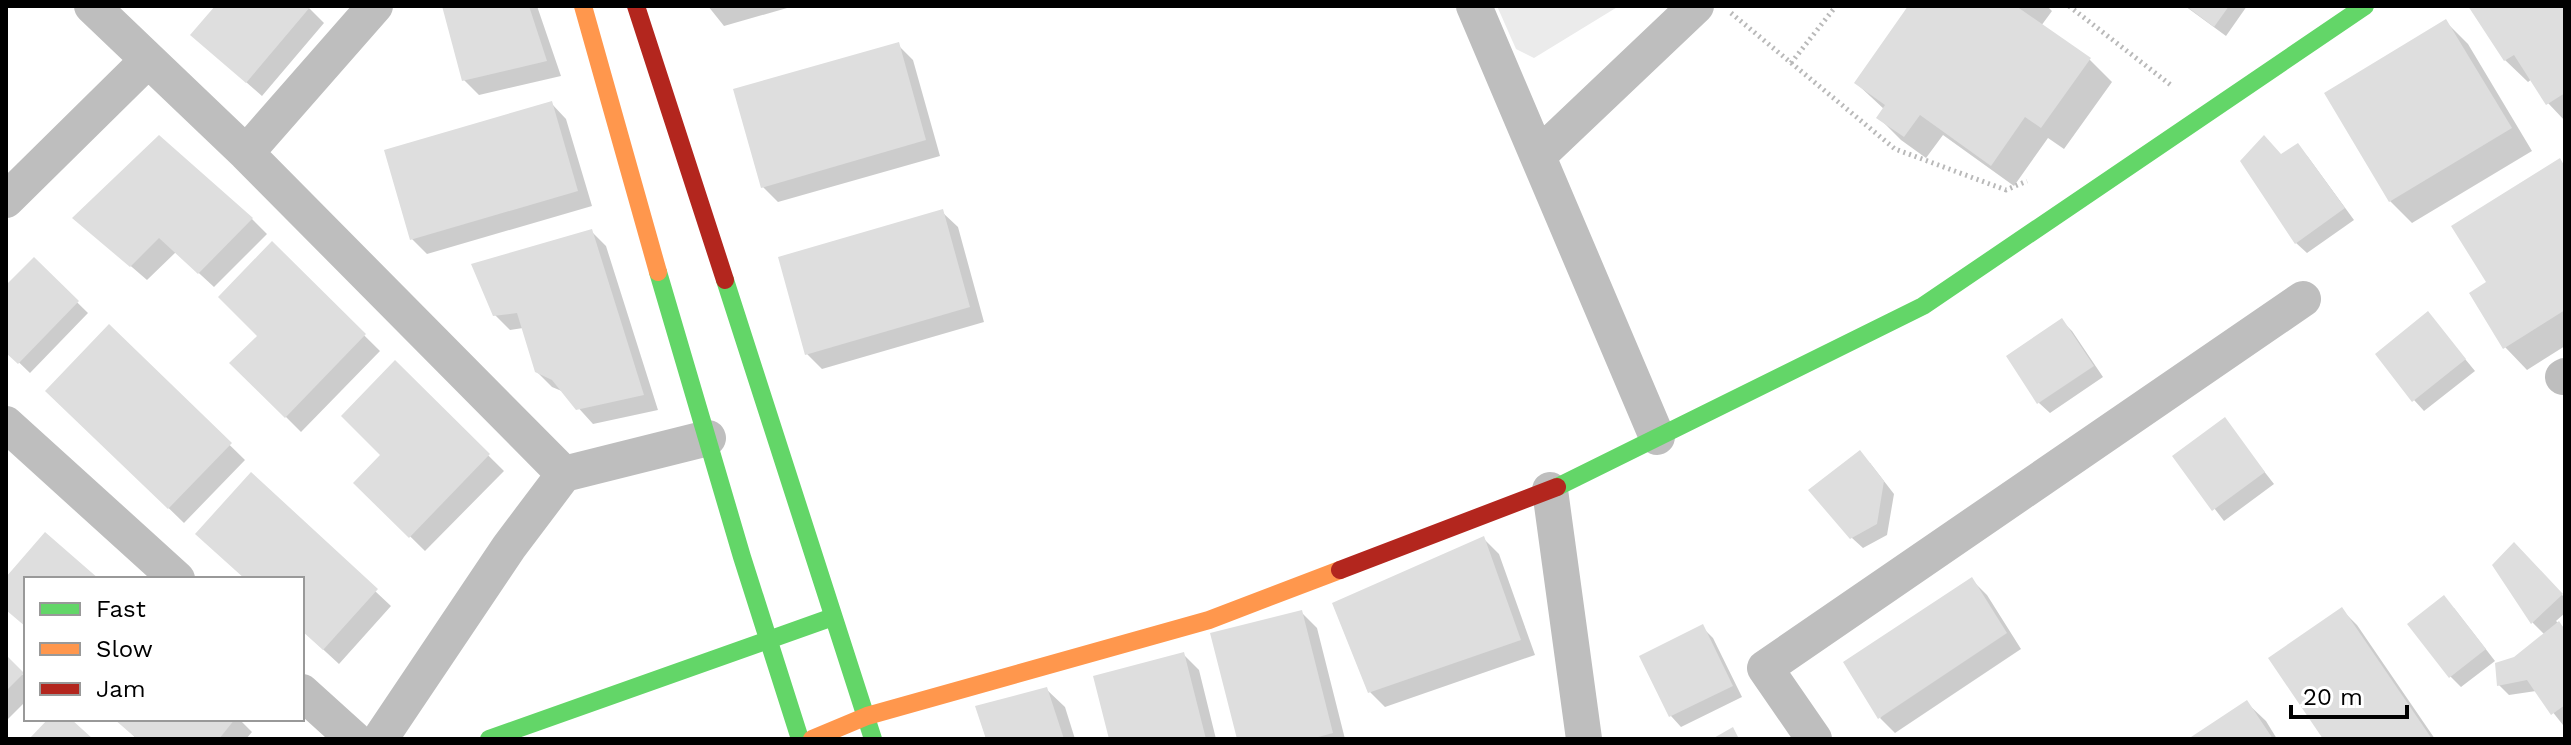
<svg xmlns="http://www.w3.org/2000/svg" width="2571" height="745" font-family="'Work Sans',sans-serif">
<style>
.green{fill:#ebebeb}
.shadow{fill:#0003}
.building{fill:#dedede}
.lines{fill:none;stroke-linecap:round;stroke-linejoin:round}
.path{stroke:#b9b9b9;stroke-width:5;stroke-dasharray:2 4;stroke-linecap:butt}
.street{stroke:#bebebe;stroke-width:36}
.fast{stroke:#63d668;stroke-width:18}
.slow{stroke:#ff974d;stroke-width:18}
.jam{stroke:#b3261e;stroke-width:18}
</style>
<rect width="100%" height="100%" fill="#fff"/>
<path class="green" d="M1497 6H1619L1534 58 1516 49Z"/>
<path class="shadow" d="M217 6H307L324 23 262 96 192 35Z
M445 6H537L561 76 479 95 464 80Z
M708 6H794L724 26Z
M1910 6H2047L2052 11 2041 26 2090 60 2112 82 2064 149 2048 138 2014 186 1943 135 1926 158 1901 140 1879 118 1885 110 1856 83Z
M2185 6H2247L2226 36Z
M2471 6H2565V121L2548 103 2532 79 2528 82 2505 60Z
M2446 22 2468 44 2532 151 2412 223 2390 201Z
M898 45 913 60 940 156 778 202 763 187Z
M551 103 566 119 592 206 427 254 412 239Z
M2298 146 2308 157 2354 220 2307 253 2296 243 2282 156Z
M2559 160 2565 166V346L2527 370 2505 347Z
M942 212 958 227 984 322 822 369 807 354Z
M75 218 252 219 267 234 214 287 176 252 147 280Z
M591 231 606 246 658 410 593 424 564 392 552 387 536 371 523 328 510 330 495 315Z
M272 244 380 351 301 432 232 363 260 336Z
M34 260 88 313 30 373 6 350V288Z
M2428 314 2475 371 2424 411 2414 400Z
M2062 321 2072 331 2103 377 2050 413 2039 403Z
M109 327 245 460 184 523 48 391Z
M395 363 504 471 425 551 356 483 383 455Z
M2224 420 2274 484 2224 521 2175 457Z
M1870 463 1894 494 1887 535 1863 548 1852 538Z
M251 475 391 606 339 664 302 630V579H246Z
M1484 539 1499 554 1535 655 1385 707 1370 692Z
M2514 545 2565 598V613L2556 621 2565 629 2563 725 2536 691 2509 695 2499 685 2515 658 2545 635 2533 623 2495 565Z
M1972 580 1987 595 2021 649 1895 733 1880 718Z
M2454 608 2495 661 2461 687 2450 676Z
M2342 610 2357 625 2435 739H2326Z
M1301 612 1317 628 1345 739H1239Z
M1702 627 1713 638 1742 697 1681 727 1671 716 1642 657Z
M1183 654 1199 670 1216 739H1111Z
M6 658 26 678V701L6 721Z
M1046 689 1065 707 1075 739H988Z
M2247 703 2266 721 2277 739H2192Z
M116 719H239L252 732 246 739H137Z"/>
<path class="building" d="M215 6H311L246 83 190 35Z
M442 6H529L547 61 462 81Z
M1908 6H2016L2091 58 2041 128 2025 117 1991 166 1920 115 1904 137 1876 118 1885 105 1854 83Z
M2186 6H2229L2214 27Z
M2468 6H2565V93L2546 105 2514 55 2504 61Z
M2446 19 2512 128 2389 202 2324 93Z
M899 42 926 140 761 188 733 89Z
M552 101 578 191 410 240 384 150Z
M159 135 253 218 198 274 159 238 130 267 72 218Z
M2264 135 2281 154 2298 143 2345 208 2295 244 2240 161Z
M2560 158 2565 167V310L2503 349 2469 293 2486 282 2451 226Z
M943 209 970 307 805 355 778 257Z
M592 229 644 395 576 410 552 380 535 372 517 313 493 316 471 264Z
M272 241 366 334 285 418 229 363 257 336 218 297Z
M34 257 79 301 18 364 6 353V285Z
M2428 311 2466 359 2412 402 2375 354Z
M2062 318 2094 366 2037 404 2006 356Z
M109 324 232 443 168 509 45 391Z
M395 360 490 454 409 538 353 483 380 455 341 416Z
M2225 417 2265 472 2212 511 2172 456Z
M1860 450 1884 481 1877 524 1850 539 1808 490Z
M251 472 378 589 323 650 302 631V579H245L195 534Z
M45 532 99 579H26V627L6 610V577Z
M1484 536 1521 640 1368 693 1332 603Z
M2514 542 2563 594 2531 624 2492 565Z
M1972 577 2007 633 1878 719 1843 662Z
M2444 595 2486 649 2449 678 2407 624Z
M2342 607 2432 739H2323L2268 658Z
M1302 610 1333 733 1311 739H1237L1210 633Z
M2559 621 2565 630V705L2551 715 2527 680 2497 686 2495 663 2514 657Z
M1703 624 1733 686 1669 717 1639 656Z
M1184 652 1206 739H1109L1093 676Z
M6 655 24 673 6 691Z
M1047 687 1064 739H986L975 706Z
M2247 700 2273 739H2188Z
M48 719H71L93 739H29Z
M114 719H235L219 739H137Z
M1733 727 1739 739H1712Z"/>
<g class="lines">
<path class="path" d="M2069 6 2172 86
M1731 13 1895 149 2006 190 2027 181
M1791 63 1836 6"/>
<path class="street" d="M92 6 246 153 564 474
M1474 6 1657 437
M246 153 375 6
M1539 155 1696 6
M6 200 148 60
M2563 377 2565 376
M6 424 177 579
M1550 490 1584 739
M302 692 354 739
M380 739 509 547 564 474 708 438
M1814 739 1765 668 2303 299"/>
<path class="fast" d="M658 272 742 557 800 739
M725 280 873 739
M1557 487 1923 306 2365 6
M489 739 833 617"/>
<path class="slow" d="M583 6 658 272
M812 739 867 716 1209 620 1340 570"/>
<path class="jam" d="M636 6 725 280
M1340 570 1557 487"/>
</g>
<rect width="2571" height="745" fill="none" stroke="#000000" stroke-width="16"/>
<rect x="24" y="577" width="280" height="144" fill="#ffffff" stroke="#999999" stroke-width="2"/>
<rect x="40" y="603" width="40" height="12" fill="#63d668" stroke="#999999" stroke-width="2"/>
<text x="96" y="617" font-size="24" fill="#000000">Fast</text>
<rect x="40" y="643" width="40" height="12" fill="#ff974d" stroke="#999999" stroke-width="2"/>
<text x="96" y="657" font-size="24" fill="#000000">Slow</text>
<rect x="40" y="683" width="40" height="12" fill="#b3261e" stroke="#999999" stroke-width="2"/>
<text x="96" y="697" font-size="24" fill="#000000">Jam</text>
<path d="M2291 705v12h116v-12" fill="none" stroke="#000000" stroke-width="4"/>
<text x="2303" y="705" font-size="24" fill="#000000" stroke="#ffffff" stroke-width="6" paint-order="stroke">20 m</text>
</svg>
